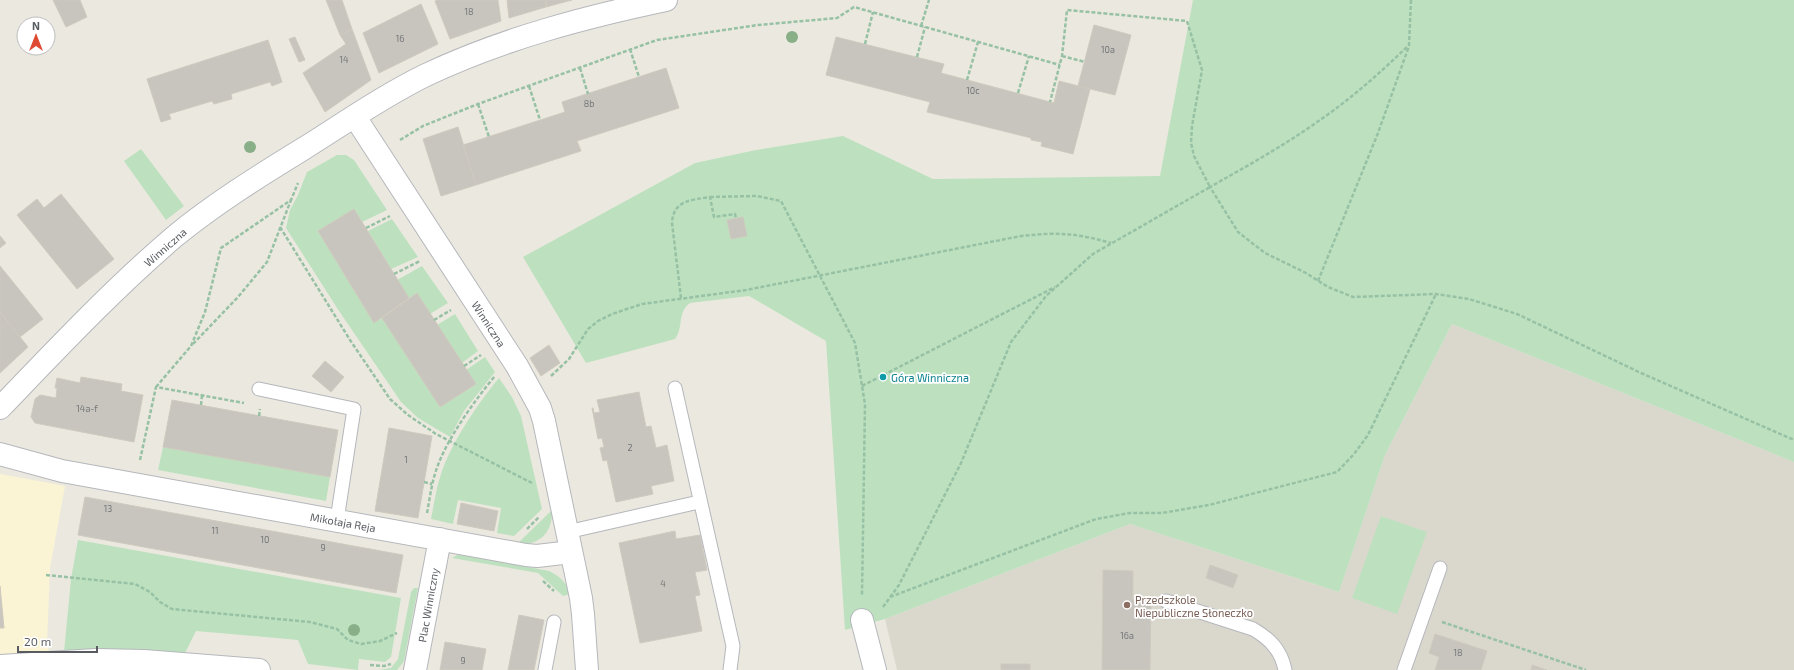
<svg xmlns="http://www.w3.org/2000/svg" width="1794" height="670" font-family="'Exo 2',sans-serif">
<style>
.commercial{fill:#fbf4d4}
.education{fill:#dad8cd}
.green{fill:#bde1bf}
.building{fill:#c8c5bf;stroke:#cfcabe}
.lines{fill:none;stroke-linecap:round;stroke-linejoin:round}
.lane-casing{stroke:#b5b7bc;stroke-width:15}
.street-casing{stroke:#b5b7bc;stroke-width:24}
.path{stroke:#97c1a5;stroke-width:2.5;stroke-dasharray:4 2;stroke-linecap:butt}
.lane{stroke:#fff;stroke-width:13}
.street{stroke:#fff;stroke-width:22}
.tree{fill:#89af88}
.culture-dot{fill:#0f9aa8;stroke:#fff;stroke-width:1.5}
.education-dot{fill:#8d6e63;stroke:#fff;stroke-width:1.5}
.labels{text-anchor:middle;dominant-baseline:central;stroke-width:3.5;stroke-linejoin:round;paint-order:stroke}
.number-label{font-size:9px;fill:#747678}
.street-label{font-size:11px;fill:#585b60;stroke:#fff}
.culture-label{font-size:11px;fill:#0d838f;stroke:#fff;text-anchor:start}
.education-label{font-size:11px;fill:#785e54;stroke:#fff;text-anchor:start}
</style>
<rect width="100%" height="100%" fill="#ebe9df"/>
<path class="commercial" d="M0 474 65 486 50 568 47 643 53 670H0Z"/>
<path class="education" d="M1452 324 1794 462V670H897L885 619 1130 524 1339 592 1385 455Z"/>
<path class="green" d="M1193 0H1794V462L1452 324 1385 455 1339 592 1130 524 885 619 845 630 826 341 749 296 690 303C677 312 684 327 675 339L586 363 523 257 695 163 756 150 843 136 933 179 1160 176Z
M141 149 184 206 166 220 124 161Z
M337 155H346L354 160 387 210 362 222 354 209 318 231 374 323 382 318 440 407 475 385 466 370 485 357 495 372 464 411 450 437 418 418 401 402 339 311 286 228 290 210 298 195 307 172Z
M392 219 418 257 391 269 368 231Z
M422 266 448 303 430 314 417 293 409 298 397 280Z
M455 314 478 351 462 363 437 325Z
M499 378 512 397 521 416 542 509 514 536 497 533 501 508 458 500 453 524 431 519C434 504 436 489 441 474 451 443 478 403 499 378Z
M163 447 330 477 326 501 158 470Z
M552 510C553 533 539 546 517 544Z
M1381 516 1427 532 1397 614 1352 598Z
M78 540 401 598 391 657 385 662 359 659 358 670 308 664 298 640 196 631 185 653 64 652 71 579Z
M457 555H463L549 571C559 576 567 582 570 594L563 596 538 573 452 558Z
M414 588H418L404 661 397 670H379L391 668 398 659 411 592Z"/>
<path class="building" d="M53 0H80L87 17 66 27Z
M326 0H342L352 29 340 35Z
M438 0H498L501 21 450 39 435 1Z
M507 0H546V7L509 18Z
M546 0H572L546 7Z
M421 4 438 44 379 73 363 33Z
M1094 25 1131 35 1115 95 1078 86Z
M352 29 371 80 325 112 303 73 346 44 340 35Z
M295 37 305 60 299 62 289 39Z
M836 37 944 64 941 73 1054 103 1059 81 1090 89 1073 154 1041 146 1042 142 1031 140V138L927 112 930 102 826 75Z
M268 40 282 82 272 86 270 82 231 94 232 99 214 104 212 101 169 114 171 119 161 122 147 79Z
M666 68 679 108 577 141 581 151 476 185 463 145 565 112 562 102Z
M458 127 476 185 441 196 423 139Z
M61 194 114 259 77 289 17 215 37 199 44 208Z
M354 209 409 298 374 323 318 231Z
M743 217 747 236 731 239 727 220Z
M0 236 6 243 0 248Z
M0 266 43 319 20 337 0 312Z
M417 293 476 384 440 407 382 318Z
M0 312 8 322 0 330Z
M8 322 28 347 0 373V330Z
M549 345 560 363 541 376 530 358Z
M325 361 344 377 331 392 312 376Z
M81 377 122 384 121 391 143 395 134 442 35 423 31 417 35 399 40 395 56 398 57 388H55L57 378 80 383Z
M639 392 646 427 651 426 656 448 667 445 674 481 651 486 653 494 616 502 607 460 603 461 600 448 604 447 602 438 598 439 592 408H593L594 413 600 412 597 400Z
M172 400 338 430 330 477 163 447Z
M389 428 432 436 418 518 375 511Z
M85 497 403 555 396 593 78 535Z
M461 503 498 511 494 531 457 524Z
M675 531 676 539 700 535 707 570 695 572 700 595 695 596 702 631 640 643 619 543Z
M1210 565 1238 575 1233 588 1206 578Z
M1103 570 1133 571V600L1151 601 1150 670H1102Z
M0 586 4 628H0Z
M519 615 544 620 534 670H508Z
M1435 634 1487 651 1481 670H1435L1439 657 1429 653Z
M445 642 486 649 482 670H440Z
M1001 664H1030V670H1001Z
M1532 665 1547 670H1531Z"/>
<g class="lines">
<defs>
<path id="lane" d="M675 388 733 646 730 670
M259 389 354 409 337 520
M567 532 699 502
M1166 601 1253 629C1270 639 1281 650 1285 670
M545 670 554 622
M1404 670 1440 568"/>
<path id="street" d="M355 117 517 366 540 408 544 421 581 598 583 614 587 670
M0 408C56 350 112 290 174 237 214 204 259 176 303 149 343 124 383 96 426 75 502 39 585 17 666 0
M0 454 62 471 526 555 537 556 571 552
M862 620 875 670
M0 666 96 660 144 661 259 670
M415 670 440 539"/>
</defs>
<use href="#lane" class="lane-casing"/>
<use href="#street" class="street-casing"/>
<path class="path" d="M1411 0 1409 45C1381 72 1352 98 1320 120 1285 145 1247 166 1210 187L1238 232 1265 253 1306 273 1328 287 1353 297 1436 294 1469 299 1517 314 1641 373 1794 440
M921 26 929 0
M865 44 873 12
M630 49 639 77
M1062 56 1085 62
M917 57 925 27
M580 68 588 94
M967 80 978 42
M529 86 540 120
M1018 93 1029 56
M478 104 489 137
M400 140 423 126 478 104 657 40 758 25 837 18 854 7 1060 65
M710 197 757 196 781 201 855 343 865 404 862 596
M280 227 350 340 390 399 408 415 436 434 532 483
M366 228 390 216
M394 274 420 261
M1318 281 1378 133 1409 46
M681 298 672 223C673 200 692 200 710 197L714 217 735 214 736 219
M434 320 451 310
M193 344 238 297 267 262 291 200
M464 366 481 355
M551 376 569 359 588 329 598 321 612 314 642 304 746 290 1021 236C1058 232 1076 233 1111 243
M862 386 1055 287
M156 387 191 346 205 312 221 248 291 200 298 183
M201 405 202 395
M259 416 260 409
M140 460 156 387 244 403
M424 482 432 484
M427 513C430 497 432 480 438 465 449 436 475 400 495 376
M527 529 539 517
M46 575 135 584 150 592 160 602 172 609 310 622 337 629 348 640 361 644 380 641 397 633
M543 581 554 591
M890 597 1096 519 1130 513H1162L1209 505 1337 472 1354 454 1368 435 1436 294
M883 607 899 585 961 463 1011 342 1046 296 1093 254 1210 187 1194 156 1191 143 1192 126 1202 70 1187 21 1067 10 1062 56 1050 102
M1442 622 1586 670
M370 665 384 666 391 664"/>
<use href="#lane" class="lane"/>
<use href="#street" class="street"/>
</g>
<g class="tree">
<circle cx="792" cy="37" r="6"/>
<circle cx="250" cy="147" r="6"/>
<circle cx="354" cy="630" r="6"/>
</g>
<circle class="culture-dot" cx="883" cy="377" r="4"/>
<circle class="education-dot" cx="1127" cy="605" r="4"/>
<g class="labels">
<g class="number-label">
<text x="469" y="11">18</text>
<text x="400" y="38">16</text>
<text x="1108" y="49">10a</text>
<text x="344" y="59">14</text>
<text x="973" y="90">10c</text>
<text x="589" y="103">8b</text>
<text x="87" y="408">14a-f</text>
<text x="630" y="447">2</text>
<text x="406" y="459">1</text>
<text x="108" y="508">13</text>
<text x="215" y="530">11</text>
<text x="265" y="539">10</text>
<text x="323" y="547">9</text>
<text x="663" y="583">4</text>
<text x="1127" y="635">16a</text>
<text x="1458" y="652">18</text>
<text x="463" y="660">9</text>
</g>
<g class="street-label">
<text transform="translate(165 247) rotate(-41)">Winniczna</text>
<text transform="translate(489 324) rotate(57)">Winniczna</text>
<text transform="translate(343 522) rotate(10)">Mikołaja Reja</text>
<text transform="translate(428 605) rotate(-80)">Plac Winniczny</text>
</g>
<g class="culture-label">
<text x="891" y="377">Góra Winniczna</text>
</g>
<g class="education-label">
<text x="1135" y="599">Przedszkole<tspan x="1135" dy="13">Niepubliczne Słoneczko</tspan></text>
</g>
</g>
<g transform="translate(36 36)"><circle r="19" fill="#ffffff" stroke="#bcbdbf"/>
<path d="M0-3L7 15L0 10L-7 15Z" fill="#de4a32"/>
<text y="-6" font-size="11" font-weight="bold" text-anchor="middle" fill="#585b60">N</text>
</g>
<path d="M18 646v6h79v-6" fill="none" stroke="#585b60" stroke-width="2"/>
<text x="24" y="646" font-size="12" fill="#585b60" stroke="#ffffff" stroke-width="3" paint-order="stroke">20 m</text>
</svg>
